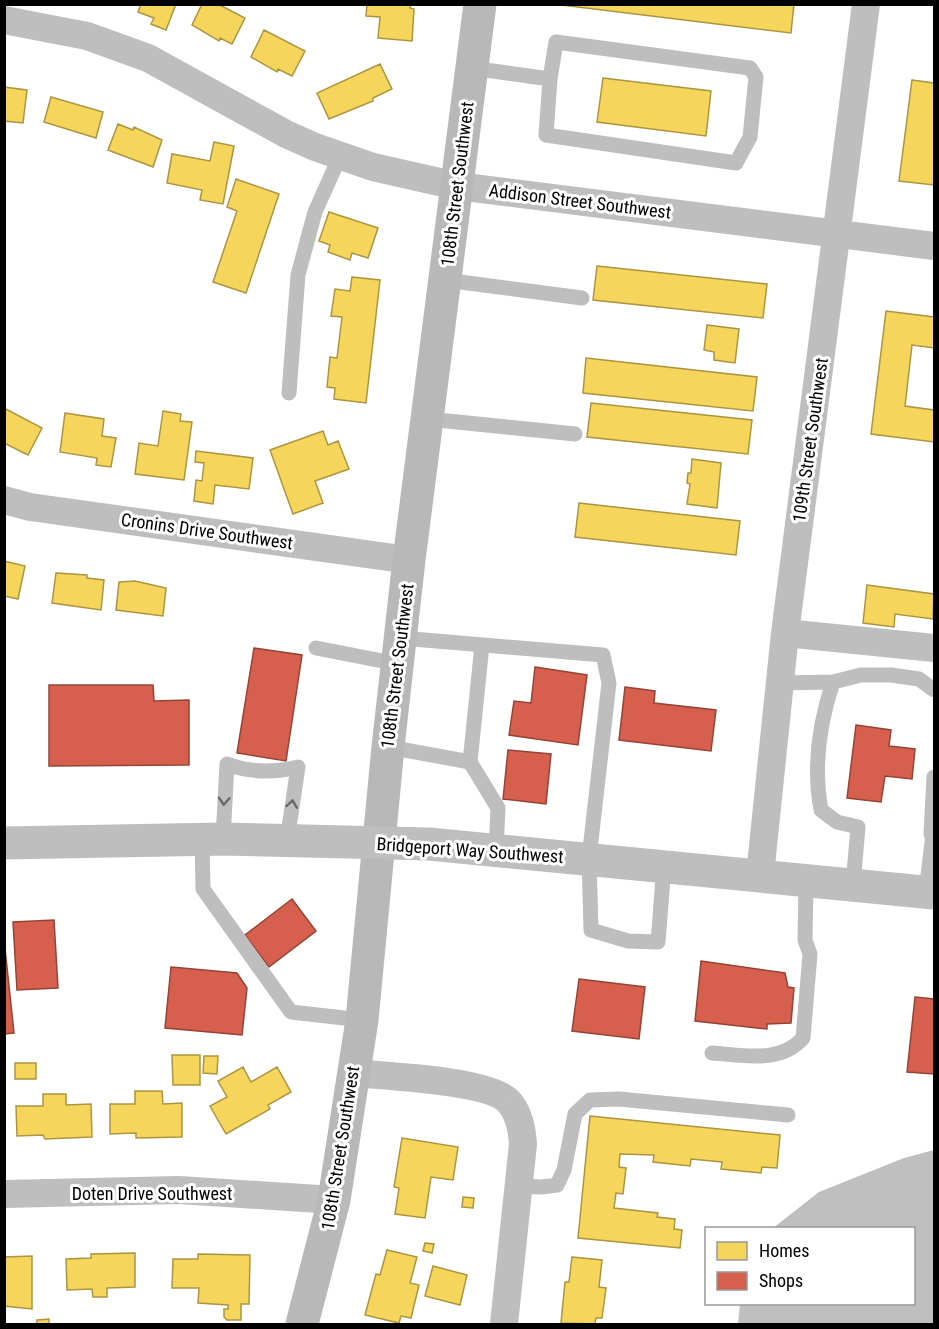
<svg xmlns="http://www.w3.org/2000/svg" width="939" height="1329" font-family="'Roboto Condensed',sans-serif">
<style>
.water{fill:#bfbfbf}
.homes{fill:#f6d55c;stroke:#ac9540;stroke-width:1.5}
.shops{fill:#d6604d;stroke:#964336;stroke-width:1.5}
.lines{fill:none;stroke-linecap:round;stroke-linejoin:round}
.lane{stroke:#bebebe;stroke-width:15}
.street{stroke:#bebebe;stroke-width:28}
.secondary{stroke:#b8b8b8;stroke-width:33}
.primary{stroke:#bebebe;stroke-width:33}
.oneway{stroke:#686868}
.labels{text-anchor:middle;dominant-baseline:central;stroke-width:6;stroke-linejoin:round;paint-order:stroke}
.street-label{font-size:18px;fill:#000;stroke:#fff}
</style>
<rect width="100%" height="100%" fill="#fff"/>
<path class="water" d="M934 1150V1324H738L740 1304H914V1228H773L819 1192 904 1158Z"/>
<path class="homes" d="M141 4H176L166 30 151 24 154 18 138 12Z
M202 4H218L245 18 232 44 220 38 219 41 192 25Z
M367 4H410V8L414 9 412 41 378 38 380 17 366 16Z
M553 4H794L791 33Z
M264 30 305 51 292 76 278 69 277 72 251 57Z
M380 64 392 89 373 98V101L329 119 317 93Z
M603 78 711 91 706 136 597 122Z
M912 80 934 83V185L899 181Z
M4 87 27 90 23 123 4 121Z
M51 97 103 112 96 138 44 122Z
M118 124 133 130 134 127 162 140 153 167 108 150Z
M214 142 234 146 223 204 200 200 202 190 167 183 172 154 210 161Z
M236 179 279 194 246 293 213 282 237 211 227 207Z
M329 212 378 228 368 258 352 253 350 260 328 252 330 245 319 241Z
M597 266 767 284 763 318 593 300Z
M352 277 380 280 366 403 334 399 335 388 327 387 330 357 337 358 342 317 331 316 335 289 350 291Z
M886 311 934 317V348L912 345 905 406 934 410V442L871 434Z
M707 325 739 329 735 363 714 360V352L704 350Z
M586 358 757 377 753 411 583 393Z
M591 403 752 420 748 454 587 437Z
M4 408 42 428 28 455 4 443Z
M163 411 181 414 180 421 192 422 184 480 135 474 139 443 158 446Z
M65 413 104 419 102 436 116 438 111 467 96 465 97 458 60 452Z
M323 431 328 445 338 441 349 469 315 481 323 503 293 514 270 450Z
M196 451 253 458 249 489 215 485 213 504 194 501 196 480 202 481 204 463 195 462Z
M692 459 721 463 717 508 687 504 690 484 687 483 688 473H691Z
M579 503 740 521 736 555 575 537Z
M4 561 25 566 18 599 4 596Z
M56 573 87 575V578L104 580 101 610 52 603Z
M135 581 166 588 163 616 116 610 119 582Z
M867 585 934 594 933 619 895 614 894 627 863 623Z
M172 1055H200V1085H173Z
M204 1056H218L217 1074 203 1073Z
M15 1063H36V1079H15Z
M243 1067 251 1082 277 1067 291 1092 268 1105 270 1109 226 1134 210 1106 227 1097 218 1081Z
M135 1091H162L163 1104 182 1103V1137L136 1138V1133L110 1134V1104H135Z
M43 1094H66V1105L91 1104 92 1137 45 1139 43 1135 17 1136 16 1106H43Z
M590 1116 780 1135 777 1168 762 1167 761 1173 721 1169 722 1162 691 1159 690 1166 653 1162 654 1155 620 1154 619 1167 626 1168 623 1194 616 1193 614 1208 658 1213 657 1217 675 1219 674 1229 682 1230 680 1248 578 1238Z
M402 1138 458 1147 453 1180 431 1177 425 1218 395 1214 399 1188 394 1187Z
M463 1197 474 1198 473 1208 462 1207Z
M425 1243 434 1244 432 1253 423 1251Z
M387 1250 417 1257 410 1283 419 1285 411 1318 401 1316 399 1323 365 1315 376 1274 380 1275Z
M135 1253V1287L107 1288V1297H93L92 1289 67 1290 66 1259 91 1258V1254Z
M198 1254 250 1255 249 1304H241V1320H227L224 1317V1309H228V1305L198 1303 199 1288H172L173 1259H198Z
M32 1256V1309L4 1306V1257Z
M572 1257 602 1260 599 1287 606 1288 602 1318H596L595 1324 561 1323 565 1282H569Z
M433 1266 467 1275 460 1305 425 1296Z
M49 1319V1324H37V1320Z"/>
<path class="shops" d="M254 648 302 655 286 761 237 753Z
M535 667 587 675 578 745 509 735 514 701 531 703Z
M49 685H153L154 701 189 700V765L49 766Z
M625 687 655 691 654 703 716 710 711 751 619 740Z
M856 725 891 730 889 746 915 749 912 779 885 776 881 802 847 798Z
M508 750 551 754 546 804 503 799Z
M292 899 316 931 269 967 245 935Z
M54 920 58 988 17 990 13 922Z
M4 939 14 1033 4 1034Z
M701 961 785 973 788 987 794 988 791 1023 767 1024V1029L695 1021Z
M171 967 237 973 247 988 242 1035 165 1028Z
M579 979 645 987 639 1039 572 1031Z
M915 997 934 999V1074L907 1072Z"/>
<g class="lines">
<path class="lane" d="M556 42 750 68 756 77 750 137 736 163 546 135 550 79Z
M471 68 550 79
M445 280 582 298
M289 393 298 275 315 212 340 156
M428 419 575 434
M401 638 603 655 609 683 589 858 591 930 628 941 658 942 664 866
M316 648 398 664
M833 682C819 724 813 766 821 810L837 822 858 827 853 885
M780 683 833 682 861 675H891L919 679 934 690
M388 747 470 762 482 645
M470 762 498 808 496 850
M931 834 934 777
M202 839 203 889 291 1012 362 1020
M223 839 227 764C251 773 273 773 298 767L287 841
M926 892 934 826
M712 1053C744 1055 780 1064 803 1038L810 954 805 940 806 881
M519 1186 541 1187 557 1185 564 1170 575 1114 590 1100 619 1099 788 1115"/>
<path class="street" d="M4 20 87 36 148 58 286 134 315 147 373 167 457 186 934 246
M4 500 30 507 409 560
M785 633 934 648
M760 875 785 633 866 4
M352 1073C384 1076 488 1080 508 1101 519 1112 522 1129 523 1144L504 1324
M4 1194 179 1190 334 1200"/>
<path class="secondary" d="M302 1324 334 1200 362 1020 388 747 409 560 480 4"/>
<path class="primary" d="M4 843 223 839 429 844 934 893"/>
</g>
<defs><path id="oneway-chevron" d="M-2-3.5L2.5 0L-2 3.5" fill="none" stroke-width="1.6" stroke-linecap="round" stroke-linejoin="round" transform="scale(1.5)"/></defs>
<g class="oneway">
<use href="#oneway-chevron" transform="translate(224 801) rotate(93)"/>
<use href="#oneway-chevron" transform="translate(292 804) rotate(-82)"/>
</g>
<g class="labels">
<g class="street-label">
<text transform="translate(457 184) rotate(-83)">108th Street Southwest</text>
<text transform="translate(580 201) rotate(7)">Addison Street Southwest</text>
<text transform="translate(810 440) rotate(-82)">109th Street Southwest</text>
<text transform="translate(207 531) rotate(8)">Cronins Drive Southwest</text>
<text transform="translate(397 666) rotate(-83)">108th Street Southwest</text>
<text transform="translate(470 850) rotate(4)">Bridgeport Way Southwest</text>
<text transform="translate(340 1148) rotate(-81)">108th Street Southwest</text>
<text x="152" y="1193">Doten Drive Southwest</text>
</g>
</g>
<rect width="939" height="1329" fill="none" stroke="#000000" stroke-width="12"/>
<rect x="705" y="1227" width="210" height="78" fill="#ffffff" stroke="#999999" stroke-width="1.5"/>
<rect x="717" y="1242" width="30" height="18" fill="#f6d55c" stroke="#999999" stroke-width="1.5"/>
<text x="759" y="1257" font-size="18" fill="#000000">Homes</text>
<rect x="717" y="1272" width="30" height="18" fill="#d6604d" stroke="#999999" stroke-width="1.5"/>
<text x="759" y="1287" font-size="18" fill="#000000">Shops</text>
</svg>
